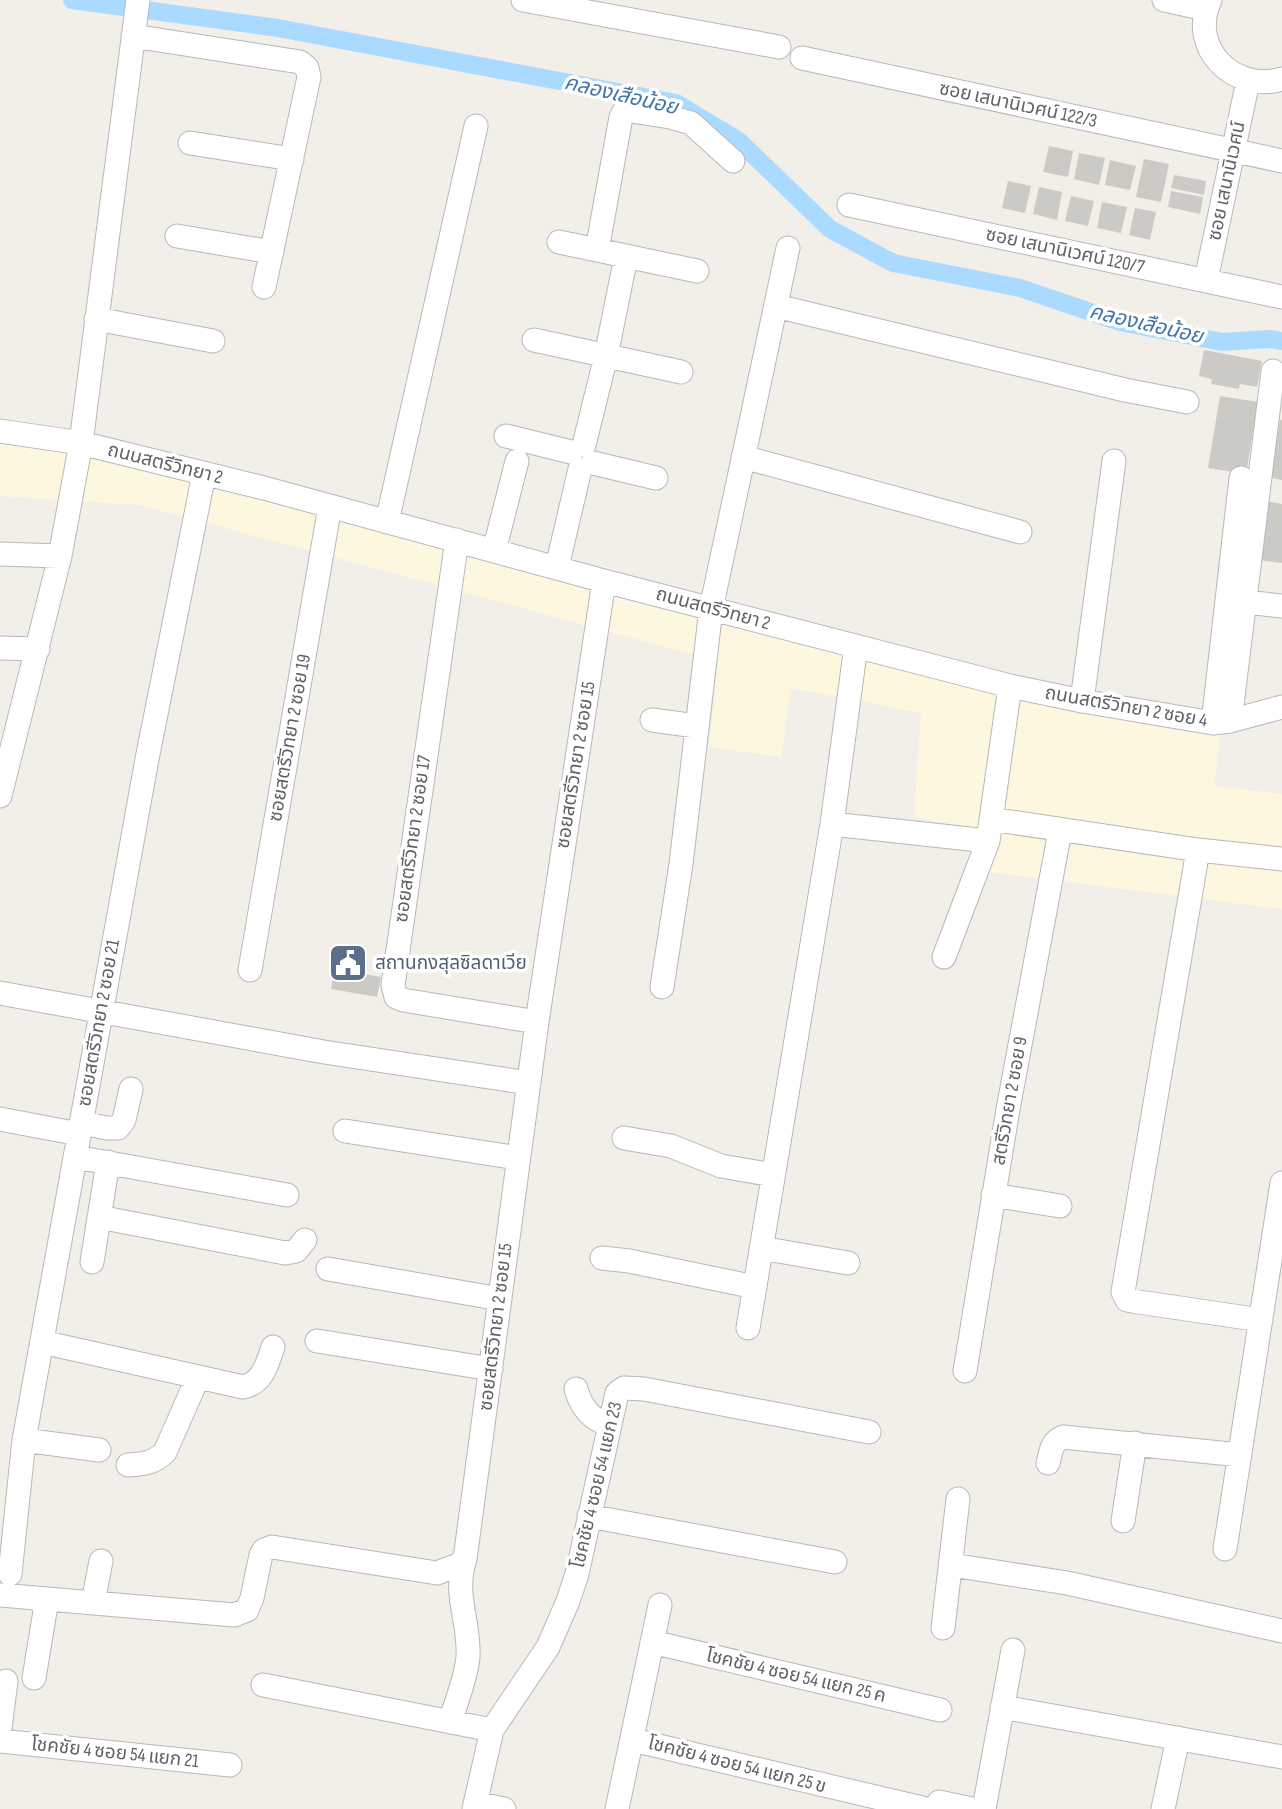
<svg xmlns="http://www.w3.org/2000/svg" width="1282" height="1809" font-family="'Sofia Sans Condensed','Noto Sans Thai',sans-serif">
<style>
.commercial{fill:#fef7e0}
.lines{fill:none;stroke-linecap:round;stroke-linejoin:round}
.canal{stroke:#aadaff;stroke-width:18}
.building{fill:#cccac5}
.minor-casing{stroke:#b5b8bc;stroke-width:25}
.minor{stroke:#fff;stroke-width:23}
.labels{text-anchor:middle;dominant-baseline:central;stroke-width:7;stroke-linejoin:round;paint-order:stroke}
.street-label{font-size:19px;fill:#5f6368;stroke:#fff}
.service-label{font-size:19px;fill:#4e5e75;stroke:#fff;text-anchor:start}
.water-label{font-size:21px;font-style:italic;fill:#4174aa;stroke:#fff}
</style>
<rect width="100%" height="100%" fill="#f1efe8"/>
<path class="commercial" d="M0 444 56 449 189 480 892 668 1220 735 1214 786 1282 794V909L965 869 973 829 914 817 921 713 791 688 781 757 709 747 718 661 140 505 0 496Z"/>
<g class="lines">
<path class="canal" d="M72 0 278 28 676 103 739 141 830 229 893 263 1020 288 1120 322 1222 342 1270 339 1282 341"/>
</g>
<path class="building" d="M1049 146 1073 151 1068 177 1043 172Z
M1079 153 1105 158 1099 185 1074 179Z
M1144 159 1169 164 1161 202 1136 197Z
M1110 160 1136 166 1130 190 1105 185Z
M1174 175 1206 181 1204 195 1171 188Z
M1008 181 1031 186 1025 213 1002 208Z
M1039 187 1062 192 1057 220 1033 214Z
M1171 191 1203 197 1200 214 1168 207Z
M1071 196 1094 201 1088 226 1065 221Z
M1102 202 1127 207 1121 233 1097 228Z
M1135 208 1156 212 1150 240 1129 235Z
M1204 350 1262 361 1257 387 1240 384 1239 389 1211 384 1212 379 1199 376Z
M1220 396 1258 402 1246 474 1208 468Z
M1280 420H1282V480L1271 478Z
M1266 501 1282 504V563L1258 560Z
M338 948 362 952 358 973 381 977 377 997 331 989Z"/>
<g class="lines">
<defs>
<path id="minor" d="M523 0 779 47
M1164 0 1206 9
M1210 0C1188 48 1234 93 1282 79
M133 36 300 62 307 68 309 77 264 287
M802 58 1282 161
M190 143 292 159
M849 205 1282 297
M177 236 272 252
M559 242 697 271
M597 250 621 117 625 110 670 117 691 123 733 161
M1206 280 1248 81
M776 306 1125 390 1187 402
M96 319 213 341
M534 340 681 372
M0 431 81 443 264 488 604 581 1010 686 1082 701 1213 723 1230 721 1282 707
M506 436 571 452
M584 445 606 356 626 257
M743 457 1020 532
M593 463 656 478
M387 522 476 126
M457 540 393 985 396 997 403 1000 537 1022
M494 551 517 461
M0 554 60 556
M557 567 580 469
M1245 602 1282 606
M0 648 38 649
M1082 701 1114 461
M652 720 696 726
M1230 721 1273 371
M1213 723 1241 478
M0 796 60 556 81 443 138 0
M991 819 1198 850 1282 859
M832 824 988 841
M1198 850 1123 1292 1127 1300 1132 1301 1261 1320
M944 957 988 841 1010 686
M250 970 330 506
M662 987 681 864 711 609 788 248
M0 993 324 1052 529 1083
M0 1119 79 1134
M81 1123 107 1128H118L124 1120 131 1089
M345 1131 518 1158
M624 1138 671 1146 721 1166 773 1175
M76 1157 287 1195
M993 1195 1060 1206
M99 1217 285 1253 296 1251 305 1240
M761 1248 848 1263
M602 1258 629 1261 755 1287
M92 1262 108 1162
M328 1269 500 1299
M748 1328 832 824 856 646
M317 1341 491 1369
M42 1342 243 1387C263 1383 267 1364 273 1347
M965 1371 1008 1109 1060 831
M576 1389C581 1407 590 1419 609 1425
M24 1440 99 1450
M1048 1463C1051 1452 1051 1442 1063 1437L1240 1455
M128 1465C144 1464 154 1463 165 1452L198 1377
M589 1516 835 1562
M1123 1521 1135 1443
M1225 1549 1282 1183
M952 1565 1067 1583 1282 1631
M10 1574 24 1440 147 759 204 474
M0 1595 234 1615 247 1610 252 1598 261 1555 264 1550 272 1547 437 1573 458 1565 465 1559 537 1022 604 581
M93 1603 101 1561
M943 1628 958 1499
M652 1642 940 1710
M34 1678 47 1599
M263 1685 492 1730
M1002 1707 1282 1757
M450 1722C456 1702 466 1679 468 1657 470 1620 453 1596 465 1559
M0 1728 6 1681
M633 1740 922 1808
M0 1741 230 1765
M939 1802 972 1809
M475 1803 504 1809
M474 1809 492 1730 548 1647 568 1601 577 1574 617 1393 624 1388 644 1389 869 1432
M617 1809 660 1605
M984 1809 1013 1650
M1163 1809 1178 1738"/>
</defs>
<use href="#minor" class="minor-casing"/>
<use href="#minor" class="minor"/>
</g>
<defs>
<symbol id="civic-square" viewBox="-11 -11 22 22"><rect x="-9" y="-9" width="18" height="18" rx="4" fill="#5c6f8a" stroke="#fff"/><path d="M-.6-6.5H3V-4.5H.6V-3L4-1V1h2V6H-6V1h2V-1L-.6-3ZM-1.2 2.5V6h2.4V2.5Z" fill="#fff"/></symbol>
</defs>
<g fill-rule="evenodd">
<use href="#civic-square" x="326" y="941" width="44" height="44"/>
</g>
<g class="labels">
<g class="street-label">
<text transform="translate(1018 105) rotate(12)">ซอย เสนานิเวศน์ 122/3</text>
<text transform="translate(1227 181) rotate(-78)">ซอย เสนานิเวศน์</text>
<text transform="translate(1065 251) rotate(12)">ซอย เสนานิเวศน์ 120/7</text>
<text transform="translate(165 464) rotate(14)">ถนนสตรีวิทยา 2</text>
<text transform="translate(713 609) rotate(15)">ถนนสตรีวิทยา 2</text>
<text transform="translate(1126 707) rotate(10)">ถนนสตรีวิทยา 2 ซอย 4</text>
<text transform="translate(290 738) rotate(-80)">ซอยสตรีวิทยา 2 ซอย 19</text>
<text transform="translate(576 765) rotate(-81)">ซอยสตรีวิทยา 2 ซอย 15</text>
<text transform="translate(413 839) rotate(-82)">ซอยสตรีวิทยา 2 ซอย 17</text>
<text transform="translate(99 1023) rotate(-80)">ซอยสตรีวิทยา 2 ซอย 21</text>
<text transform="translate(1010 1101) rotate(-80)">สตรีวิทยา 2 ซอย 9</text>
<text transform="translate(496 1327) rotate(-83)">ซอยสตรีวิทยา 2 ซอย 15</text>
<text transform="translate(597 1485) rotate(-77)">โชคชัย 4 ซอย 54 แยก 23</text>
<text transform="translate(796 1676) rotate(13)">โชคชัย 4 ซอย 54 แยก 25 ค</text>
<text transform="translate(115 1753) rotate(6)">โชคชัย 4 ซอย 54 แยก 21</text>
<text transform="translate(737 1765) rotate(14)">โชคชัย 4 ซอย 54 แยก 25 ข</text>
</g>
<g class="service-label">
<text x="375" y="963">สถานกงสุลซิลดาเวีย</text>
</g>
<g class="water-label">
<text transform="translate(621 95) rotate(13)">คลองเสือน้อย</text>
<text transform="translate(1146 324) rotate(13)">คลองเสือน้อย</text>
</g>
</g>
</svg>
